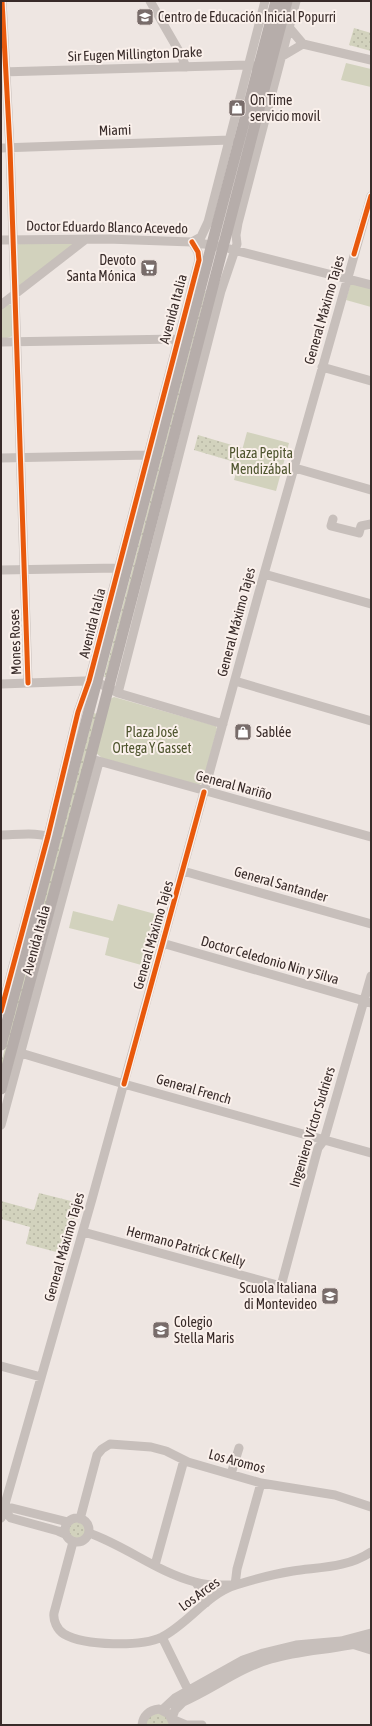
<svg xmlns="http://www.w3.org/2000/svg" width="372" height="1726" font-family="'Asap Condensed',sans-serif">
<style>
.grass{fill:url(#grass-dots)}
.park{fill:#d2d2bd}
.lines{fill:none;stroke-linecap:round;stroke-linejoin:round}
.minor{stroke:#c7bfbb;stroke-width:9}
.major{stroke:#b6adaa;stroke-width:11}
.cycleway-casing{stroke:#faf0eb;stroke-width:8}
.cycleway{stroke:#e8590c;stroke-width:5}
.labels{text-anchor:middle;dominant-baseline:central;stroke-width:4;stroke-linejoin:round;paint-order:stroke}
.poi-label{font-size:14px;fill:#382b29;stroke:#faf0eb;text-anchor:start}
.street-label{font-size:14px;fill:#382b29;stroke:#faf0eb}
.park-label{font-size:14px;fill:#4e552e;stroke:#faf0eb}
</style>
<defs>
<pattern id="grass-dots" width="8" height="8" patternUnits="userSpaceOnUse"><rect width="8" height="8" fill="#d2d2bd"/><path d="M2 2h.1M6 6h.1" fill="none" stroke="#b5b4a2" stroke-width="1.8" stroke-linecap="round"/></pattern>
</defs>
<rect width="100%" height="100%" fill="#eee6e2"/>
<path class="grass" d="M354 28 371 33V51L349 45Z
M205 291H206L106 677H104Z
M198 435 242 448 238 463 194 450Z
M94 713 97 714 1 1082V1063Z
M39 1193 79 1203 64 1254 26 1244 30 1227 1 1219V1201L34 1210Z
M67 1530a10 10 0 1 1 20 0a10 10 0 1 1-20 0Z
M158 1713 165 1715 170 1725H145L148 1717Z"/>
<path class="park" d="M346 63 371 69V87L341 80Z
M77 242 19 287 16 246 18 244Z
M351 282 371 288V307L346 300Z
M8 304 12 305 13 336 1 340V309Z
M247 432 289 443 276 491 234 480Z
M114 697 216 726 217 729 203 782 199 785 102 758 96 753 110 699Z
M118 904 159 915 145 966 105 955 109 938 69 928 73 911 113 921Z"/>
<g class="lines">
<path class="minor" d="M2 1 10 148 28 683
M150 1 180 53 186 67
M303 44 371 60
M281 57 303 44 287 25
M1 72 248 65 265 67
M1 148 230 140
M1 240 107 239 192 242 217 246
M192 242 201 237 208 222 265 1
M230 249 371 285
M1 305 86 239
M1 342 178 339
M322 367 371 381
M1 458 148 455
M295 468 371 490
M333 519 331 526 359 533 361 526 371 524
M1 570 118 568
M264 574 371 604
M235 681 371 721
M1 684 84 681 97 682 118 693 223 724
M118 693 221 291 237 244 236 235 238 223 296 1
M95 760 371 837
M1 835C15 835 42 831 53 839
M183 871 371 924
M162 943 371 1003
M1 1011 48 836 78 712 89 681 199 260 198 252 192 242
M14 1051 124 1084 371 1153
M1 1125 99 762
M83 1232 281 1286 318 1148 324 1140 371 976
M1 1366 41 1377
M231 1474 239 1448
M3 1510 11 1518 58 1531 65 1534
M3 1510 12 1508 68 1522
M65 1530a12 12 0 1 1 24 0a12 12 0 1 1-24 0Z
M1 1518 92 1199 264 574 371 196
M80 1519 97 1455 102 1449 110 1444 151 1447 166 1451 188 1462 261 1483 335 1495 371 1507
M89 1533C126 1546 157 1572 195 1582 207 1586 222 1585 235 1585L237 1569 261 1483
M73 1542 54 1613C53 1620 57 1630 64 1634 85 1646 141 1647 162 1637 189 1623 207 1594 236 1585 255 1579 274 1574 293 1571 320 1567 347 1568 371 1552
M155 1565 184 1460
M196 1583 203 1592 206 1603
M162 1637 191 1696
M355 1645 371 1650
M162 1710 175 1698 243 1660 263 1653 296 1645 341 1641 371 1633
M172 1718 175 1710 183 1702C213 1689 239 1668 271 1659 304 1649 338 1650 371 1640
M174 1720 186 1725H202
M142 1725C143 1716 149 1710 159 1709L169 1714 174 1725"/>
<path class="major" d="M1 1045 276 1
M1 1089 90 759 287 1"/>
<defs>
<path id="cycleway" d="M2 1 10 148 28 683
M354 254 371 196
M1 1011 48 836 78 712 89 681 199 260 198 252 192 242
M124 1084 204 792"/>
</defs>
<use href="#cycleway" class="cycleway-casing"/>
<use href="#cycleway" class="cycleway"/>
</g>
<defs>
<symbol id="school-square" viewBox="-11 -11 22 22"><rect x="-9" y="-9" width="18" height="18" rx="4" fill="#786c6a" stroke="#faf0eb"/><path d="M0-5L7-2L0 1L-7-2ZM-4 1L0 2.5L4 1V4Q0 6-4 4Z" fill="#fff"/></symbol>
<symbol id="shop-square" viewBox="-11 -11 22 22"><rect x="-9" y="-9" width="18" height="18" rx="4" fill="#786c6a" stroke="#faf0eb"/><path d="M-5-2.5h2.3a2.7 3.5 0 0 1 5.4 0H5L5.5 6h-11ZM-1.5-2.5h3a1.5 2.3 0 0 0-3 0Z" fill="#fff"/></symbol>
<symbol id="supermarket-square" viewBox="-11 -11 22 22"><rect x="-9" y="-9" width="18" height="18" rx="4" fill="#786c6a" stroke="#faf0eb"/><path d="M-6-5.5h2.5l.6 2H6L4.5 2H-2.5L-4.4-4H-6ZM-1.5 3.2a1.3 1.3 0 1 0 .1 0ZM3 3.2a1.3 1.3 0 1 0 .1 0Z" fill="#fff"/></symbol>
</defs>
<g fill-rule="evenodd">
<use href="#school-square" x="135" y="7" width="20" height="20"/>
<use href="#shop-square" x="227" y="98" width="20" height="20"/>
<use href="#supermarket-square" x="139" y="258" width="20" height="20"/>
<use href="#shop-square" x="233" y="722" width="20" height="20"/>
<use href="#school-square" x="320" y="1286" width="20" height="20"/>
<use href="#school-square" x="151" y="1320" width="20" height="20"/>
</g>
<g class="labels">
<g class="poi-label">
<text x="158" y="17">Centro de Educación Inicial Popurri</text>
<text x="250" y="100">On Time<tspan x="250" dy="16">servicio movil</tspan></text>
<text x="136" y="260" text-anchor="end">Devoto<tspan x="136" dy="16">Santa Mónica</tspan></text>
<text x="256" y="732">Sablée</text>
<text x="317" y="1288" text-anchor="end">Scuola Italiana<tspan x="317" dy="16">di Montevideo</tspan></text>
<text x="174" y="1322">Colegio<tspan x="174" dy="16">Stella Maris</tspan></text>
</g>
<g class="street-label">
<text transform="translate(135 54) rotate(-2)">Sir Eugen Millington Drake</text>
<text transform="translate(115 130) rotate(-2)">Miami</text>
<text transform="translate(107 227) rotate(1)">Doctor Eduardo Blanco Acevedo</text>
<text transform="translate(173 309) rotate(-75)">Avenida Italia</text>
<text transform="translate(324 310) rotate(-74)">General Máximo Tajes</text>
<text transform="translate(236 622) rotate(-75)">General Máximo Tajes</text>
<text transform="translate(92 623) rotate(-76)">Avenida Italia</text>
<text transform="translate(15 642) rotate(-92)">Mones Roses</text>
<text transform="translate(234 785) rotate(15)">General Nariño</text>
<text transform="translate(281 884) rotate(16)">General Santander</text>
<text transform="translate(153 935) rotate(-74)">General Máximo Tajes</text>
<text transform="translate(36 940) rotate(-75)">Avenida Italia</text>
<text transform="translate(270 960) rotate(16)">Doctor Celedonio Nin y Silva</text>
<text transform="translate(194 1089) rotate(16)">General French</text>
<text transform="translate(312 1127) rotate(-73)">Ingeniero Víctor Sudriers</text>
<text transform="translate(186 1246) rotate(15)">Hermano Patrick C Kelly</text>
<text transform="translate(64 1247) rotate(-74)">General Máximo Tajes</text>
<text transform="translate(237 1461) rotate(15)">Los Aromos</text>
<text transform="translate(199 1594) rotate(-36)">Los Arces</text>
</g>
<g class="park-label">
<text x="261" y="453">Plaza Pepita<tspan x="261" dy="16">Mendizábal</tspan></text>
<text x="152" y="732">Plaza José<tspan x="152" dy="16">Ortega Y Gasset</tspan></text>
</g>
</g>
<rect width="372" height="1726" fill="none" stroke="#382b29" stroke-width="4"/>
</svg>
